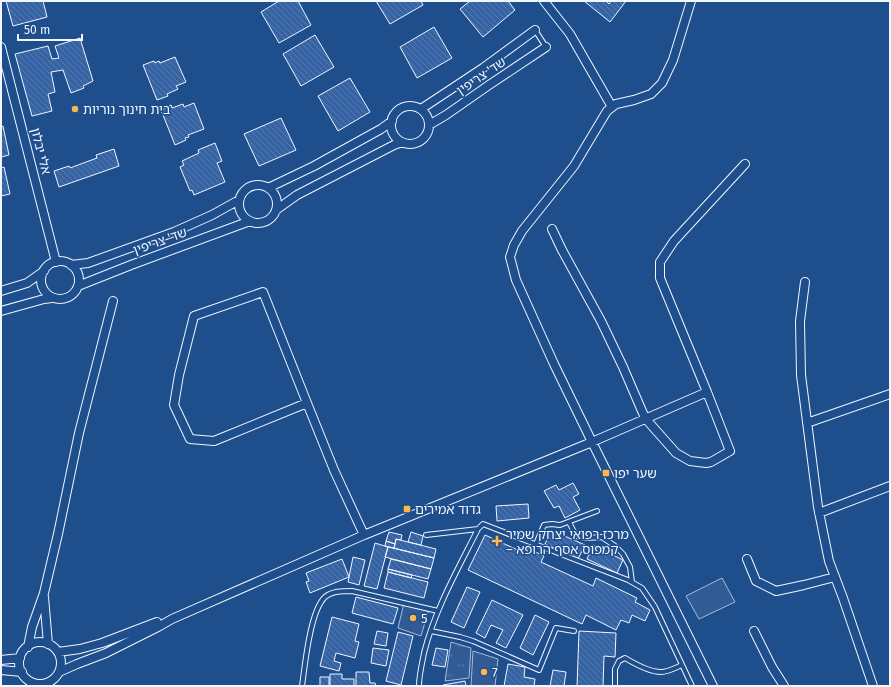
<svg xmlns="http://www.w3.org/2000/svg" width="891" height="687" font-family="'Fira Sans','Noto Sans Hebrew',sans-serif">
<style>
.park{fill:url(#park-tufts);stroke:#a8bbd7}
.built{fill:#305b95;stroke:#a8bbd7}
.building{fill:url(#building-back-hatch);stroke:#f2f6ff}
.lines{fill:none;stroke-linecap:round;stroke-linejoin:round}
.service-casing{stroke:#f2f6ff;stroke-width:6}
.minor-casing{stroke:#f2f6ff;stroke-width:10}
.service{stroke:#1f4e8c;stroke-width:4}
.minor{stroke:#1f4e8c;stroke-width:8}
.poi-dot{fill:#ffb74d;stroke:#1f4e8c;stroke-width:1.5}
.labels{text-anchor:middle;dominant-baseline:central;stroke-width:3;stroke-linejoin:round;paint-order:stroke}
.street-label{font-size:13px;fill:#f2f6ff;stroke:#1f4e8c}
.poi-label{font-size:13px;fill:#f2f6ff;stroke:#1f4e8c;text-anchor:start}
</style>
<defs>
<pattern id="park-tufts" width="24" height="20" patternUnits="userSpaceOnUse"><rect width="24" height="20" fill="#305b95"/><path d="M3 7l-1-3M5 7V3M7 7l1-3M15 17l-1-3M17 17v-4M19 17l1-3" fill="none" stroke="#4e73a5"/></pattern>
<pattern id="building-back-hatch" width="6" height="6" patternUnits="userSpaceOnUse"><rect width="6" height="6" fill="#3563a3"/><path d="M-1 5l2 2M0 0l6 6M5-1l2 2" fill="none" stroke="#537ab1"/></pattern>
</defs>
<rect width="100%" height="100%" fill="#1f4e8c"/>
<path class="park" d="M451 642 471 648 469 678 445 681Z"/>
<path class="built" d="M722 578 735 602 699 619 686 596Z
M404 603 429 609 421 636 398 628Z
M473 651 498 659 495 686H471Z"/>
<path class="building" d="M6 1H43L47 17 13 26Z
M279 1H298L311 25 279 43 261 12Z
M376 1H421L423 5 390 24Z
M470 1H508L515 10 483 37 460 9Z
M584 1H606L609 4 611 1H626L610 22Z
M434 27 452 58 417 78 400 47Z
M315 35 334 67 301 86 283 54Z
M80 38 93 81 83 86 84 88 71 93 63 70 51 72 55 92 48 94 52 111 32 116 15 54 48 46 52 59 59 58 55 46Z
M175 57 186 82 176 86 178 89 167 94 168 96 157 100 143 65 154 61 155 63 159 61 160 63Z
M350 78 370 112 338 131 318 96Z
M194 103 204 129 188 135 189 137 185 138 186 140 175 145 161 110 171 105 172 108 183 104 184 107Z
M281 118 296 150 259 166 244 134Z
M3 126 9 155 1 157V127Z
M215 143 222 161 217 163 225 182 194 195 192 190 190 191 180 167 184 165 182 161 199 153 198 150Z
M114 149 119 166 59 187 54 171 69 166 70 168 97 158 96 155Z
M4 167 10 194 1 196V168Z
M573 483 579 494 573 497 580 510 565 518 559 506 554 508 544 491 556 485 559 490Z
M528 504 529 518 497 521 496 506Z
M551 530 585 545 578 559 545 544Z
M389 532 402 535 401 540 396 539 395 544 386 541Z
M411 532 423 536 421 545 408 542Z
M485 535 522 552 525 547 544 556 541 562 593 586 596 578 637 598 635 602 650 610 645 621 632 615 629 623 621 620 616 630 586 615 582 624 468 570Z
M396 539 436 549 434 558 394 548Z
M386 541 395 544 394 548 385 546Z
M375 543 388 547 377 589 364 586Z
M593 545 623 560 617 573 587 559Z
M388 547 434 558 431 569 385 557Z
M353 557 365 560 359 585 348 582Z
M342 559 349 577 310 593 306 582 309 581 306 573Z
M391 559 431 569 428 579 388 569Z
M388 569 412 575 411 578 388 572Z
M388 572 428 582 424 598 384 588Z
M467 587 480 592 464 628 451 622Z
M356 597 398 608 393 624 352 613Z
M492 600 523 615 506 648 496 643 503 630 491 625 485 638 476 633Z
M535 615 549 622 533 655 520 648Z
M332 617 359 624 355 641 359 642 355 658 336 653 334 661 341 663 339 671 320 666Z
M377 631 388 633 386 646 374 644Z
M579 631 616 633 615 657 604 656 603 686H577Z
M398 632 413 636 401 685 386 681Z
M373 648 389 650 386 666 371 663Z
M436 648 448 650 445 667 432 665Z
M508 664 525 667 524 677 535 679 534 686H504Z
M553 670 566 672 564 686H550Z
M356 672H369L370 683H375L376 686H356Z
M330 674H342V679H354V686H330Z
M320 677H329V686H320Z
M465 681 466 686H443V685Z"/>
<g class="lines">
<defs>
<path id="service" d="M535 30 546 47
M569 522 576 536 587 538 602 537 615 546 623 554 630 567 632 582
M426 535 478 529
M536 544 544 525 552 524 560 525 597 511
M431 631 460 637 473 641 539 670 556 628 574 631
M302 686C305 665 310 611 325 597 332 591 342 591 352 591L438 611
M419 686C419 675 422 664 424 653 435 609 458 569 478 529L483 524 628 580 642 588 655 607 692 686
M615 686V669L619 661 625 658C635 664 649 672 661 672 668 672 675 668 682 665"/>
<path id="minor" d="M544 1 570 34 612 107
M691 1 673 60 662 83 651 94 634 100 616 104 607 111 574 166 522 231 514 245 510 257 516 280 554 364 592 442 713 686
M1 47 56 262
M391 125a19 19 0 1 1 38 0a19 19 0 1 1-38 0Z
M421 109 483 68 535 30
M429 125 446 115 489 85 546 47
M239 204a19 19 0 1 1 38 0a19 19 0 1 1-38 0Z
M268 188 314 166 381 129 392 121
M276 210 297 195 394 145 402 142
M41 280a19 19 0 1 1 38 0a19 19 0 1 1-38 0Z
M71 265 88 263 174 232 212 215 239 200
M805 282 800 321 801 375 818 507 829 561 843 598 873 686
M78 286 131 265 250 221
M1 291 27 283 44 271
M1 311 44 299 52 298
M707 392 660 278V262L674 241 745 164
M307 403 214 441 190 439 174 405 179 375 194 316 263 292 307 403 334 470 364 535
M807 423 890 394
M819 513 890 486
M747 559 756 581 776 591 804 585 835 577
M44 597 48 644
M754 631 772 667 784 686
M19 663a21 21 0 1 1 42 0a21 21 0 1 1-42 0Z
M28 647 32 627 44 593 58 534 79 433 113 301
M58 652 80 649 102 643 157 622
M1 660 20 658
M1 670 22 672
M59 672 77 664 106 653 158 627 172 619 364 535 592 442 707 392 730 451 711 462 706 463 690 461 676 453 645 418 623 367 601 321 562 250 552 229"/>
</defs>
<use href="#service" class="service-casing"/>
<use href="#minor" class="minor-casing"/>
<use href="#service" class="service"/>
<use href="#minor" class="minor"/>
</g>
<g class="poi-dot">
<circle cx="75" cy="109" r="4"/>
<rect x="602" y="469" width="8" height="8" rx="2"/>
<rect x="403" y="505" width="8" height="8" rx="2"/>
<path d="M495 535h4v4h4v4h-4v4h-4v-4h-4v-4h4z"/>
<circle cx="413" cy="618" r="4"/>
<circle cx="484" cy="672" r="4"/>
</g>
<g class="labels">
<g class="street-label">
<text transform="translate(481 76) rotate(-34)">שד' צריפין</text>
<text transform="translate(41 151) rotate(76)">אלי יבלון</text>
<text transform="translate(160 241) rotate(-20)">שד' צריפין</text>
</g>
<g class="poi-label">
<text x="83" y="109">בית חינוך נוריות</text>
<text x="614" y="473">שער יפו</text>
<text x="415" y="509">גדוד אמירים</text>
<text x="506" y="534">מרכז רפואי יצחק שמיר<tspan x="506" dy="15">– קמפוס אסף הרופא</tspan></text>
<text x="421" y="618">5</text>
<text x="492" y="672">7</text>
</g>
</g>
<rect width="891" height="687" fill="none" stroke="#f2f6ff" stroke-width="4"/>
<path d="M18 34v6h64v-6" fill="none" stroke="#f2f6ff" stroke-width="2"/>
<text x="24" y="34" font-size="12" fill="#f2f6ff" stroke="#1f4e8c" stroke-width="3" paint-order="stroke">50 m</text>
</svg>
